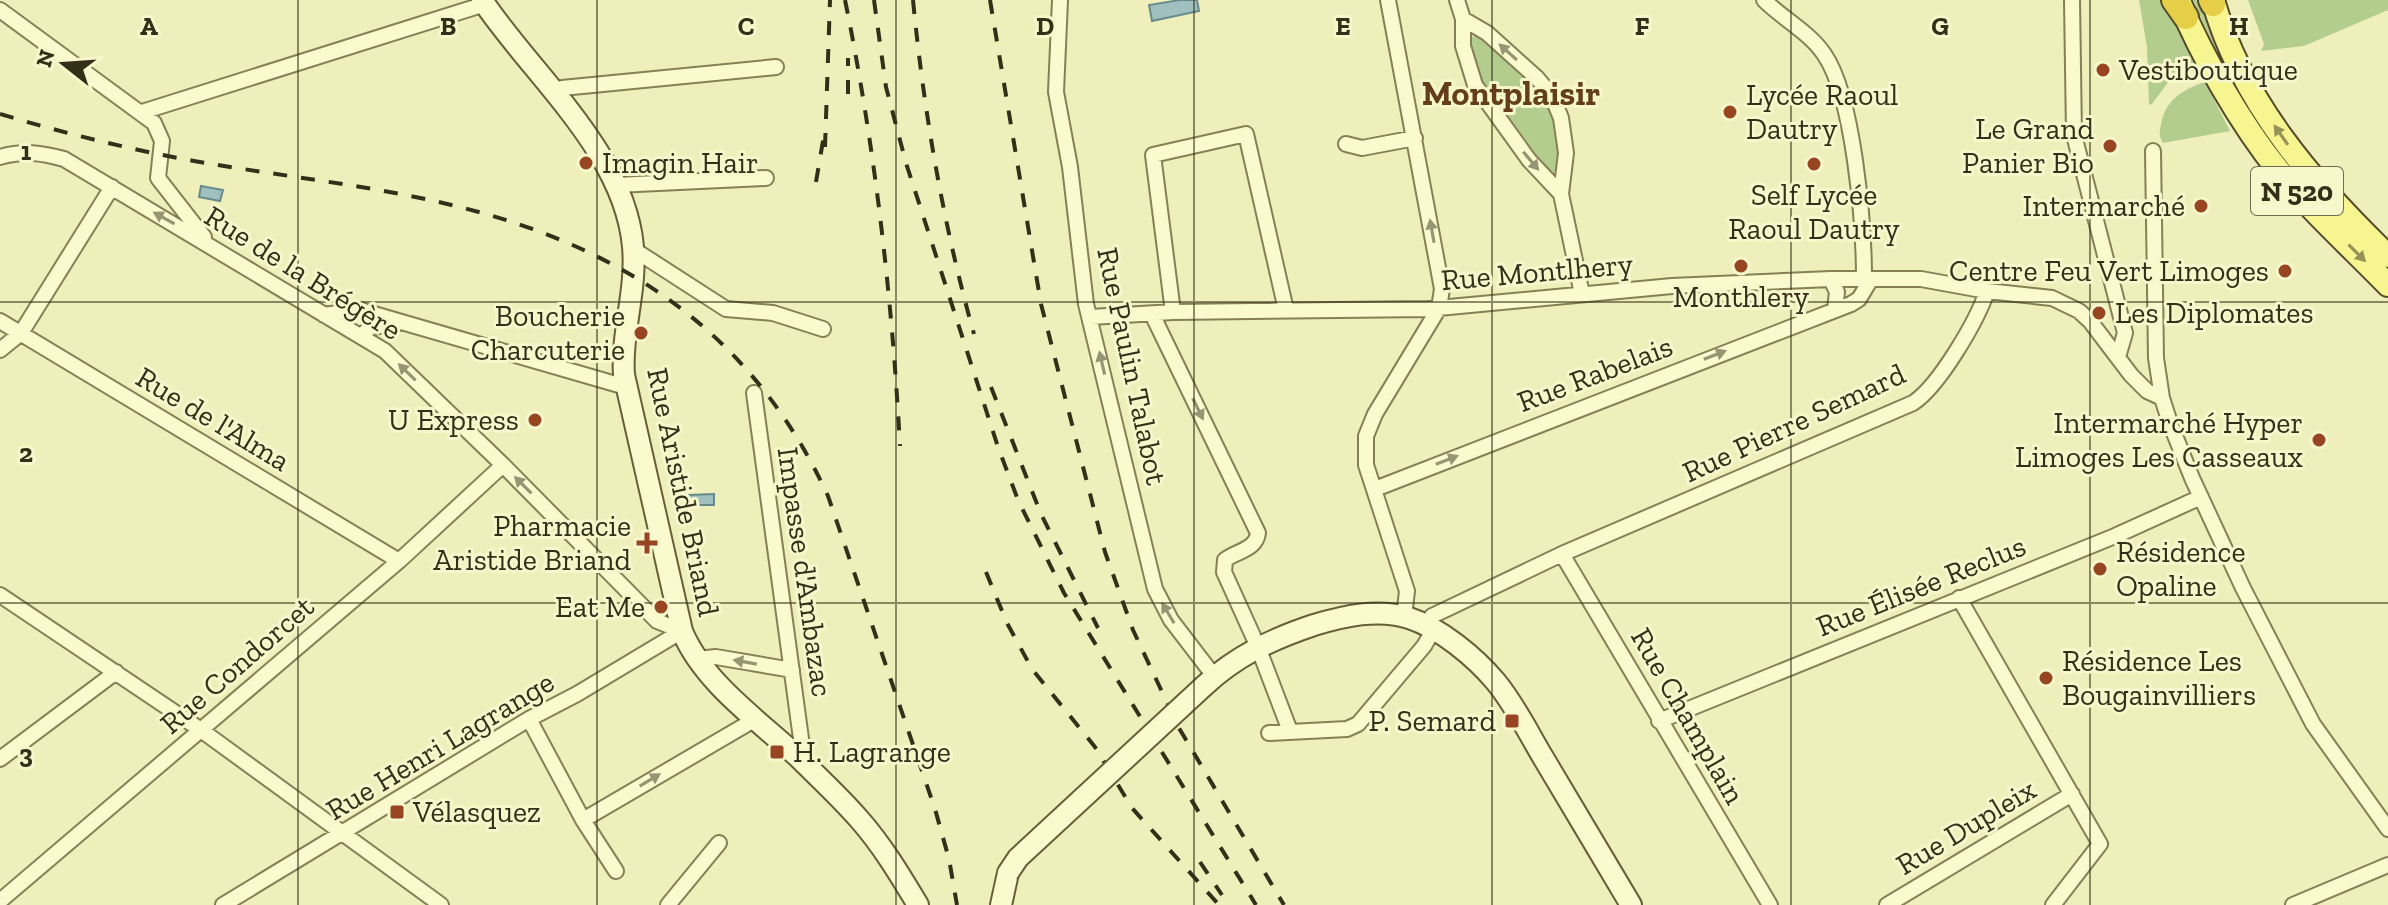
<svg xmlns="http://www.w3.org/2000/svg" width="2388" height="905" font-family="'Zilla Slab',serif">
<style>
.green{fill:#b3cd8f}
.water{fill:#a0c0c0;stroke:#678b8d;stroke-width:2}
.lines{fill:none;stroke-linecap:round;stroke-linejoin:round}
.street-casing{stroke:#877f55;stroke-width:18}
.secondary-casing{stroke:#685f38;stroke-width:24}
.primary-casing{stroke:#544a2a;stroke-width:26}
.highway-casing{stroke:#544a2a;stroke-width:28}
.street{stroke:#faface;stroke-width:14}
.secondary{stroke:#faface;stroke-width:20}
.primary{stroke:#f6f590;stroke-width:22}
.highway{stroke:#e5cf46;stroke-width:24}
.rail{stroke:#352f1a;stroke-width:4;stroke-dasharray:14 14;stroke-linecap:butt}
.secondary-bridge-casing{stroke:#685f38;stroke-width:24;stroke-linecap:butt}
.secondary-bridge{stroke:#faface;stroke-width:20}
.oneway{fill:#989474}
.oneway2{fill:#969255}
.grid{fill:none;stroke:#352f1a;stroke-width:2;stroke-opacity:0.55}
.poi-dot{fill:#984522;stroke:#f6f7cb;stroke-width:3}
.labels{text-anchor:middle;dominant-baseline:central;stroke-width:6;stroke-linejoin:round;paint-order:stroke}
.shield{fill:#f6f7cb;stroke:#6f6b4f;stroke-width:2}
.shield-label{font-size:28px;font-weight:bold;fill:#352f1a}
.poi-label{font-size:30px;fill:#352f1a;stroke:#f6f7cb;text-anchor:end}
.street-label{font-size:30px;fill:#352f1a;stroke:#f6f7cb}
.quarter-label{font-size:34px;font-weight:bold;fill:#643e18;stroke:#f6f7cb}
.grid-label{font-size:26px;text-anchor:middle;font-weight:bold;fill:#352f1a;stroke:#f6f7cb;stroke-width:6;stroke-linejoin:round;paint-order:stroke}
</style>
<rect width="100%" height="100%" fill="#efefbb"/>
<path class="green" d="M2139 0H2164L2198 66 2172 77 2152 104 2149 105 2147 47Z
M2193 0H2201L2225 59 2221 61Z
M2248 0H2388V10L2304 46 2261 51 2264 44Z
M1475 35C1506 56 1550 85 1557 125 1560 141 1558 159 1558 175L1555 179 1537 160 1479 80 1468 40Z
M2205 82 2230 131 2163 143C2159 137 2159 133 2161 125 2165 100 2182 90 2205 82Z"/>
<path class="water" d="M1180 0H1197L1199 11 1152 21 1149 5Z
M201 186 223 190 220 201 199 197Z
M714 494V505H689V495Z"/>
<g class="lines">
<defs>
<path id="street" d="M1060 0 1056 92 1070 167 1086 304 1155 589 1171 620 1214 676
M1388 0 1442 289 1439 308 1375 414 1366 436V465L1407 591 1404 617
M1457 0 1463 19V46L1475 85 1529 160 1561 194
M1764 0C1783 19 1809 32 1824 54 1854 97 1864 225 1864 279
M2072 0 2074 135 2125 333 2118 357
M0 10 154 123 162 141 158 178 204 237
M1463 19 1487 33 1537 78 1552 96 1561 118 1566 153 1561 194 1582 294
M553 92 562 88 776 67
M142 112 485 4
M1346 144 1362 148 1415 138
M2153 151 2156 358 2162 398 2170 423 2192 478 2243 588 2313 724 2388 829
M0 157C23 150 42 153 64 159L385 351 503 465 657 621 682 631
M616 185 766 178
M633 249 726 309 773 313 823 329
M1831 279 1837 292 1835 309
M1173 312 1153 155 1246 134 1286 310
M1152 314 1258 533C1256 550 1236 551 1225 560L1224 572 1258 647 1290 731
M324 315 360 310 626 387
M1091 317 1173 312 1428 309 1672 286 1831 279H1921L1987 291 2052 298 2079 311 2090 321 2131 375 2147 391 2162 398
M0 321 399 561
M361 336 371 327 395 324
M0 350 21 333 112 187
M754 393 802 746 799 758
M1375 489 1851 304 1859 299 1871 279
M1562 554 1770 905
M0 595 201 730 441 905
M1959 598 2100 844 2053 905
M1426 625 1432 616 1562 554 1913 403C1939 386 1977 321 1987 291
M697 659 716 657 792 670
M529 719 583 820 616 871
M1659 721 2115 536 2201 497
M1269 733 1347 729 1358 724 1424 646 1434 629
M0 759 116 672
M583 820 754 720
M0 901 399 561 503 465
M223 905 529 719 577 694 682 631
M668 905 719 843
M1887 905 2072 794
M2293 905 2388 865"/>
<path id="secondary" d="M482 0C533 76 625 152 633 247 637 290 621 333 624 375L682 631C703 682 758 720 798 757 818 777 840 797 859 819 882 845 900 875 918 905
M1204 686C1236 656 1272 639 1314 625 1344 616 1378 608 1409 618 1440 628 1475 657 1496 682 1515 705 1529 734 1544 759 1573 808 1602 856 1631 905
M1001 905 1008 873"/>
<path id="primary" d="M2213 0C2241 101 2314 185 2388 256
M2179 1C2201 55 2241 124 2278 170 2311 211 2351 247 2388 285"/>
<path id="highway" d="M2174 0 2186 17
M2211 0 2213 4"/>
</defs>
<use href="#street" class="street-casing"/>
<use href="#secondary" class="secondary-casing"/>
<use href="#primary" class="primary-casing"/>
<use href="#highway" class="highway-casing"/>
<use href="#street" class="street"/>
<use href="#secondary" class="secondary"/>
<use href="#primary" class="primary"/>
<use href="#highway" class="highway"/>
<path class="rail" d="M845 0C875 147 892 297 900 446
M874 0 886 87 906 163 998 447 1018 500 1064 593 1256 905
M913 0C924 113 943 224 974 334
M990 0 1041 304 1105 552 1133 630 1179 728 1284 905
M848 94V58
M0 114C64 133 128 149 194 161 291 178 391 187 486 214 643 259 759 346 828 496L935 809 949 859 957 905
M825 147 830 0
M816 182 824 135
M991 387 1041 514 1098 628
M986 572 1007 623 1032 669 1095 747 1132 808 1219 905
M1200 862 1222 895"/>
<defs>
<path id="secondary-bridge" d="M1008 873 1018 858 1204 686"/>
</defs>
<use href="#secondary-bridge" class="secondary-bridge-casing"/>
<use href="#secondary-bridge" class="secondary-bridge"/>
</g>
<defs><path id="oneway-solid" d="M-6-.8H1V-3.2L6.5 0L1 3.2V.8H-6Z" transform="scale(2)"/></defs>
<g class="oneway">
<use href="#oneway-solid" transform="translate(1508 52) rotate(-138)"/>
<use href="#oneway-solid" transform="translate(1531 161) rotate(50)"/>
<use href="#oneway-solid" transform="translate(164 218) rotate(-151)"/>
<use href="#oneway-solid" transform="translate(1432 231) rotate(-100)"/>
<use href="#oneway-solid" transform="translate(1715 355) rotate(-21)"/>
<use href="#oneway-solid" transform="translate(1102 363) rotate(-103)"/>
<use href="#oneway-solid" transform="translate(407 372) rotate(-136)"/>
<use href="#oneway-solid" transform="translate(1198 409) rotate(64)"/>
<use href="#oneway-solid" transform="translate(1447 460) rotate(-21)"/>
<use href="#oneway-solid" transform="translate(523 485) rotate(-135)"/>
<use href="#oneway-solid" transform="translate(1168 613) rotate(-121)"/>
<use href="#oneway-solid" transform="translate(745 662) rotate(-170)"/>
<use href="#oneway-solid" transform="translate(650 780) rotate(-31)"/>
</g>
<g class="oneway2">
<use href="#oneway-solid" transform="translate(2281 135) rotate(-125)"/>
<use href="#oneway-solid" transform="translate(2357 253) rotate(45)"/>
</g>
<path class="grid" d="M298 0V905M597 0V905M896 0V905M1194 0V905M1492 0V905M1791 0V905M2090 0V905M0 302H2388M0 603H2388"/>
<g class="poi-dot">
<circle cx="2103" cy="70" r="8"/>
<circle cx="1730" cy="112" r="8"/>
<circle cx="2110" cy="146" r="8"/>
<circle cx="586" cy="163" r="8"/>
<circle cx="1814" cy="164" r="8"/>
<circle cx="2201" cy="206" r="8"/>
<circle cx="1741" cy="266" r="8"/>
<circle cx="2285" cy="271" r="8"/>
<circle cx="2099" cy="313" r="8"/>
<circle cx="641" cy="333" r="8"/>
<circle cx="535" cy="420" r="8"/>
<circle cx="2319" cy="440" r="8"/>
<path d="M643 531h8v8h8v8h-8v8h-8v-8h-8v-8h8z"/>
<circle cx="2100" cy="569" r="8"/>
<circle cx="661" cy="607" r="8"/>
<circle cx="2046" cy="678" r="8"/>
<rect x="1504" y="713" width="16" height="16" rx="4"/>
<rect x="769" y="744" width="16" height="16" rx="4"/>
<rect x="389" y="804" width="16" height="16" rx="4"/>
</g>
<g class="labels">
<rect class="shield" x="2251" y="167" width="92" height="48" rx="6"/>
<g class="shield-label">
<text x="2297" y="191">N 520</text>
</g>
<g class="poi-label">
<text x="2119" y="70" text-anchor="start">Vestiboutique</text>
<text x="1746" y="95" text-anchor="start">Lycée Raoul<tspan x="1746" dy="34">Dautry</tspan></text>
<text x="2094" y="129">Le Grand<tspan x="2094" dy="34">Panier Bio</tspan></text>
<text x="602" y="163" text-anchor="start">Imagin Hair</text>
<text x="1814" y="195" text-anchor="middle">Self Lycée<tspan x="1814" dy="34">Raoul Dautry</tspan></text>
<text x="2185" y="206">Intermarché</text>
<text x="2269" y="271">Centre Feu Vert Limoges</text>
<text x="1741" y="297" text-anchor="middle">Monthlery</text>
<text x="2115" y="313" text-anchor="start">Les Diplomates</text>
<text x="625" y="316">Boucherie<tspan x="625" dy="34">Charcuterie</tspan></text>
<text x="519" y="420">U Express</text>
<text x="2303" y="423">Intermarché Hyper<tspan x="2303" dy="34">Limoges Les Casseaux</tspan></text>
<text x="631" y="526">Pharmacie<tspan x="631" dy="34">Aristide Briand</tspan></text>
<text x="2116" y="552" text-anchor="start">Résidence<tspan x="2116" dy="34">Opaline</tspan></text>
<text x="645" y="607">Eat Me</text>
<text x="2062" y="661" text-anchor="start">Résidence Les<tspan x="2062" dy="34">Bougainvilliers</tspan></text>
<text x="1496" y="721">P. Semard</text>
<text x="793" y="752" text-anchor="start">H. Lagrange</text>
<text x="413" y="812" text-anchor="start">Vélasquez</text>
</g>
<g class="street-label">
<text transform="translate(1537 272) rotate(-5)">Rue Montlhery</text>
<text transform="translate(303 273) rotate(32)">Rue de la Brégère</text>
<text transform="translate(1132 366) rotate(78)">Rue Paulin Talabot</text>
<text transform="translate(1595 374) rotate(-21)">Rue Rabelais</text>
<text transform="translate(213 419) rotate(31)">Rue de l'Alma</text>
<text transform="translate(1794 423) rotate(-25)">Rue Pierre Semard</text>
<text transform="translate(683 492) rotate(78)">Rue Aristide Briand</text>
<text transform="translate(805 572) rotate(82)">Impasse d'Ambazac</text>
<text transform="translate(1921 586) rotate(-22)">Rue Élisée Reclus</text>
<text transform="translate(237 665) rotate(-41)">Rue Condorcet</text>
<text transform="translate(1688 716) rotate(60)">Rue Champlain</text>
<text transform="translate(440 746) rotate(-31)">Rue Henri Lagrange</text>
<text transform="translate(1966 827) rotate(-31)">Rue Dupleix</text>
</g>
<g class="quarter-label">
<text x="1511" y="93">Montplaisir</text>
</g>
</g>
<g class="grid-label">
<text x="149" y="35">A</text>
<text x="448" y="35">B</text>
<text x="746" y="35">C</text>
<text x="1045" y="35">D</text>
<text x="1343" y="35">E</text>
<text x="1642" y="35">F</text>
<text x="1940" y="35">G</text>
<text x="2239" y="35">H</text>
<text x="26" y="160">1</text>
<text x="26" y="462">2</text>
<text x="26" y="763">3</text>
</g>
<g transform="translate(64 64) rotate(287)" stroke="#f6f7cb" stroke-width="6" paint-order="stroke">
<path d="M0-6L14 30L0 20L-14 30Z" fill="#352f1a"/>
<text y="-12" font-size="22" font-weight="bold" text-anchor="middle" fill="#352f1a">N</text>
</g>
</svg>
